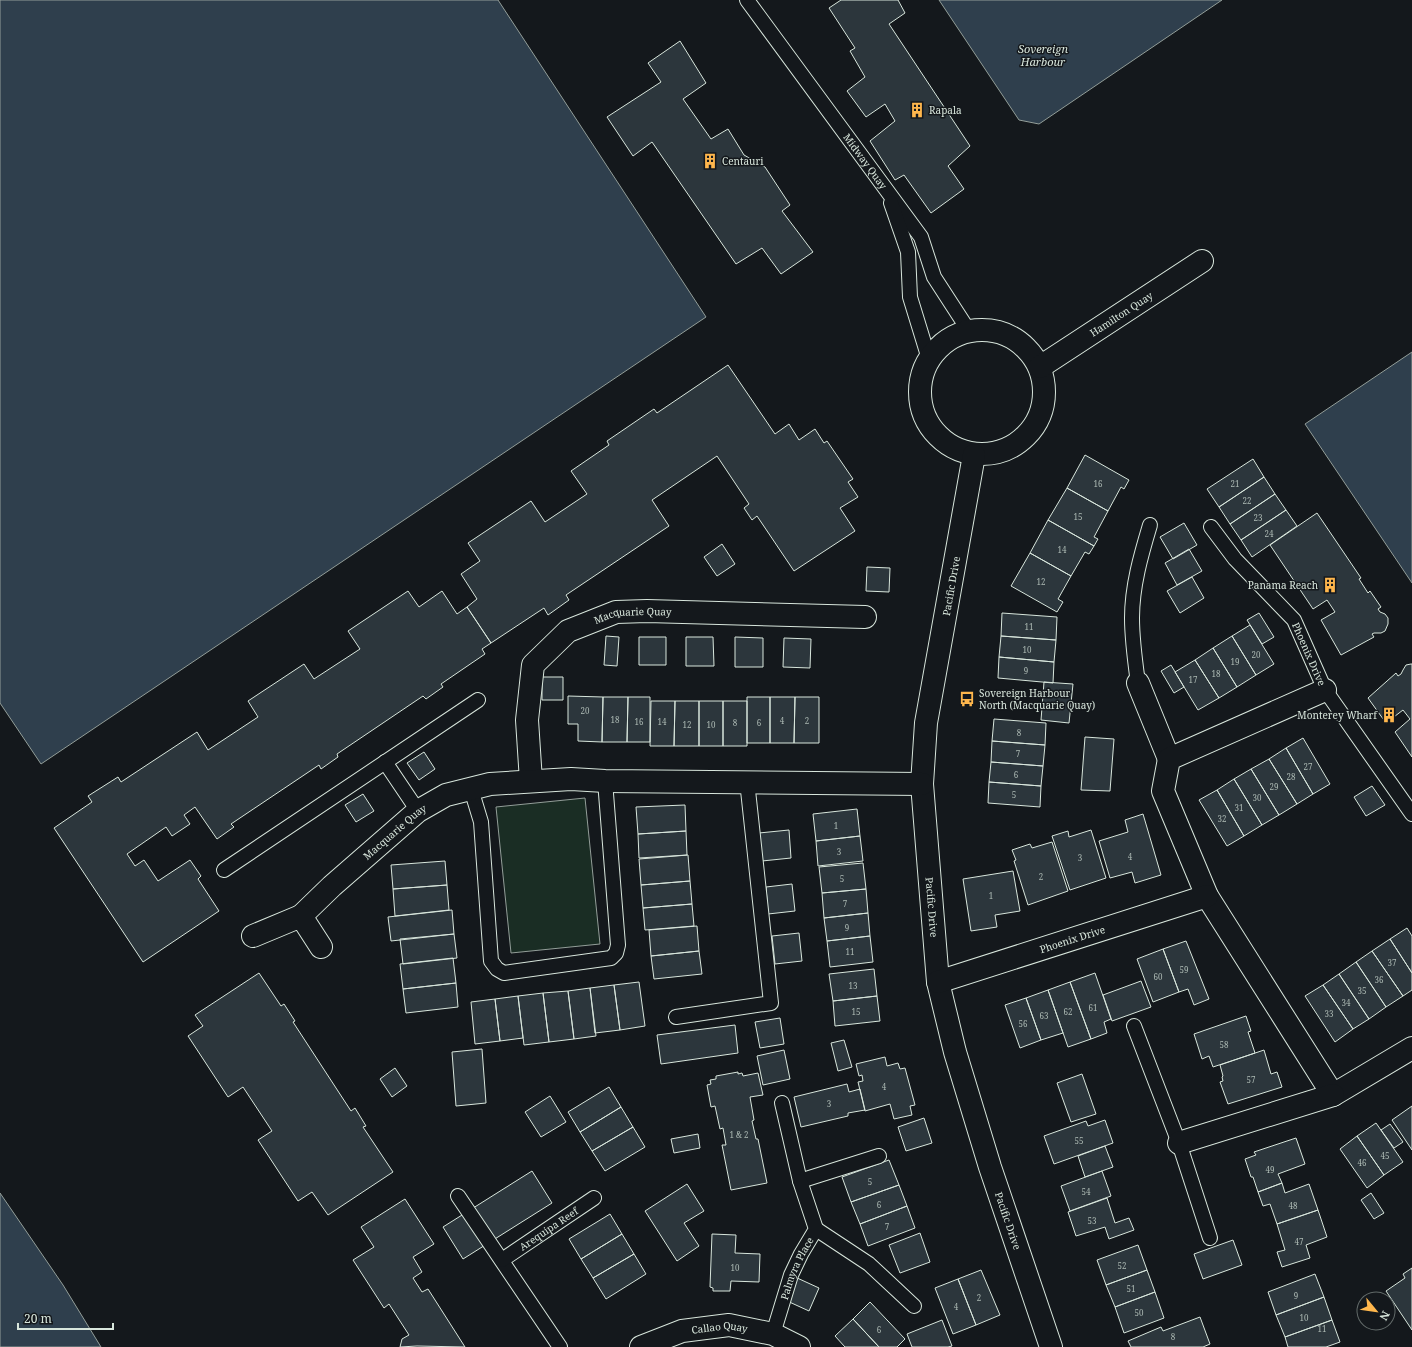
<svg xmlns="http://www.w3.org/2000/svg" width="1412" height="1347" font-family="'Noto Serif',serif">
<style>
.green{fill:#1a2d24;stroke:#939e99}
.water{fill:#2f3f4d;stroke:#939e99}
.building{fill:#2c363c;stroke:#d8e6dc}
.lines{fill:none;stroke-linecap:round;stroke-linejoin:round}
.service-casing{stroke:#d8e6dc;stroke-width:16}
.minor-casing{stroke:#d8e6dc;stroke-width:24}
.service{stroke:#14181c;stroke-width:14}
.minor{stroke:#14181c;stroke-width:22}
.labels{text-anchor:middle;dominant-baseline:central;stroke-width:3;stroke-linejoin:round;paint-order:stroke}
.number-label{font-size:8px;fill:#adbab4}
.poi-label{font-size:10px;fill:#d8e6dc;stroke:#14181c;text-anchor:start}
.street-label{font-size:10px;fill:#d8e6dc;stroke:#14181c}
.water-label{font-size:11px;font-style:italic;fill:#d8e6dc;stroke:#14181c}
</style>
<rect width="100%" height="100%" fill="#14181c"/>
<path class="green" d="M585 798 600 944 511 953 496 807Z"/>
<path class="water" d="M0 0H498L706 317 41 764 0 703Z
M939 0H1222L1039 124 1019 120Z
M1412 352V583L1305 424Z
M0 1193 63 1285 101 1347H0Z"/>
<path class="building" d="M841 0H898L905 13 889 24 970 146 948 166 964 189 931 213 904 175 895 180 870 141 895 121 885 104 866 117 847 91 865 77 850 51 855 48 829 8Z
M680 41 706 83 683 99 711 139 728 129 744 155 765 167 790 205 782 211 813 252 781 274 762 248 736 264 652 142 633 156 607 117 661 82 648 63Z
M728 365 775 434 789 424 799 440 815 429 824 443 827 441 853 479 848 482 858 497 840 508 855 531 794 571 757 516 752 520 744 508 749 504 717 456 652 500 669 526 566 595 569 600 548 615 544 608 491 643 467 607 477 599 461 574 480 561 468 543 531 501 545 522 587 494 571 471 609 445 607 441 654 409 657 413Z
M1085 455 1129 480 1124 489 1121 487 1108 511 1067 488Z
M1253 459 1264 477 1219 507 1207 489Z
M1264 477 1275 494 1230 524 1219 507Z
M1067 488 1108 511 1094 537 1098 539 1094 546 1048 520Z
M1275 494 1286 510 1241 540 1230 524Z
M1286 510 1297 526 1252 557 1241 540Z
M1317 513 1361 578 1359 579 1368 593 1370 591 1381 607 1378 609 1380 612 1385 614 1388 618V624L1385 631 1381 633H1374L1372 634 1374 637 1341 655 1321 620 1335 612 1327 600 1313 609 1270 545Z
M1048 520 1094 546 1089 554 1085 552 1071 576 1030 553Z
M1184 523 1197 545 1173 559 1160 537Z
M722 544 735 564 717 576 704 557Z
M1189 549 1202 571 1177 585 1165 563Z
M1030 553 1071 576 1058 599 1063 602 1057 612 1011 586Z
M867 567 890 568 889 592 866 591Z
M1192 577 1204 598 1180 613 1167 591Z
M408 591 419 607 442 591 457 614 467 607 491 643 482 649 485 654 441 684 443 687 426 699 423 696 337 754 338 757 321 769 319 765 231 824 234 827 217 839 195 807 184 815 190 824 172 836 166 827 127 854 135 866 144 860 158 881 190 860 201 876 198 879 219 911 143 962 54 828 92 802 88 796 118 777 121 782 197 732 208 750 258 717 248 701 304 664 314 679 360 649 348 631Z
M1002 613 1057 617 1056 640 1001 636Z
M1259 613 1274 637 1262 644 1247 620Z
M1250 625 1274 664 1256 675 1232 636Z
M606 636 619 637 617 666 604 665Z
M1001 636 1056 640 1054 662 999 657Z
M1232 636 1256 675 1237 687 1213 648Z
M639 637H666V665H639Z
M686 637H713L714 666H686Z
M735 637 763 638V667H735Z
M784 638 811 639 810 668 783 667Z
M1213 648 1237 687 1219 698 1195 660Z
M999 657 1054 662 1053 683 998 678Z
M1195 660 1219 698 1198 710 1175 672Z
M1411 664H1412V757L1395 732 1410 719 1403 710 1386 723 1368 698 1396 673 1398 676 1401 674 1403 670 1406 665Z
M1171 665 1184 687 1174 693 1161 671Z
M542 677H563V700H542Z
M1044 682 1073 684 1069 723 1041 720Z
M568 696 603 697 602 742 578 741V724H568Z
M603 697H628L627 742H602Z
M628 697H650V742H627Z
M747 697H770V743H747Z
M770 697H795L794 743H770Z
M795 697H819V743H794Z
M651 701H675L674 746H650Z
M675 701H699V746H674Z
M699 701H723V746H699Z
M723 701H747V746H723Z
M994 719 1046 723 1045 745 992 741Z
M1085 737 1114 739 1110 791 1081 790Z
M1303 738 1330 784 1313 794 1286 748Z
M992 741 1045 745 1043 766 991 762Z
M1286 748 1313 794 1297 804 1269 759Z
M424 752 435 769 419 780 407 763Z
M1269 759 1297 804 1279 815 1251 769Z
M991 762 1043 766 1041 786 989 782Z
M1251 769 1279 815 1262 825 1234 779Z
M1234 779 1262 825 1244 836 1217 790Z
M989 782 1041 786 1040 807 988 803Z
M1372 786 1385 805 1366 816 1354 797Z
M1217 790 1244 836 1227 846 1199 800Z
M363 794 374 811 356 822 345 805Z
M685 805 686 831 638 834 636 807Z
M857 809 860 836 816 841 813 814Z
M1143 814 1161 875 1135 883 1132 872 1110 878 1099 841 1128 832 1125 820Z
M789 830 791 858 762 861 759 833Z
M1091 830 1106 878 1070 890 1052 836 1068 831 1069 837Z
M686 831 687 855 639 858 638 834Z
M860 836 863 861 818 866 816 841Z
M1052 842 1068 891 1028 905 1014 861 1016 860 1012 850 1030 844 1032 848Z
M688 855 690 881 641 885 639 859Z
M445 861 447 885 393 889 391 865Z
M863 863 866 889 822 893 819 867Z
M1013 871 1020 911 995 915 997 927 971 931 963 879Z
M690 881 692 904 643 908 641 885Z
M792 884 795 911 768 914 766 887Z
M447 885 449 910 395 916 393 889Z
M866 889 868 913 824 918 822 893Z
M692 904 694 926 645 930 643 908Z
M452 910 454 934 391 941 388 917Z
M868 913 870 936 827 941 824 918Z
M697 926 699 951 651 956 649 930Z
M1407 928 1412 936V973L1390 939Z
M799 933 802 961 775 964 772 936Z
M454 934 457 958 403 964 400 939Z
M870 936 873 962 830 967 827 941Z
M1390 939 1412 973V990L1403 996 1372 951Z
M1186 941 1209 999 1194 1005 1188 989 1179 992 1163 949Z
M1163 949 1179 992 1153 1002 1137 959Z
M699 951 702 974 654 979 651 956Z
M1372 951 1403 996 1386 1007 1356 962Z
M453 958 456 983 403 989 400 964Z
M1356 962 1386 1007 1369 1019 1339 974Z
M874 969 877 996 833 1001 829 974Z
M259 973 281 1006 284 1004 295 1021 293 1022 351 1111 355 1108 366 1126 363 1127 393 1172 328 1215 312 1192 298 1201 258 1140 272 1131 243 1087 228 1097 188 1036 203 1026 195 1015Z
M1095 973 1111 1019 1104 1022 1107 1033 1091 1039 1070 982Z
M1339 974 1369 1019 1353 1029 1323 985Z
M1141 981 1151 1007 1112 1021 1103 995Z
M639 982 645 1026 620 1030 614 985Z
M1070 982 1091 1039 1068 1047 1048 990Z
M456 983 458 1007 406 1013 403 989Z
M614 985 620 1030 595 1033 590 988Z
M1323 985 1353 1029 1335 1042 1305 996Z
M590 988 596 1036 574 1039 568 991Z
M1048 990 1063 1033 1041 1040 1026 998Z
M568 991 574 1039 549 1042 543 993Z
M543 993 549 1042 524 1045 518 996Z
M518 996 523 1038 500 1041 495 999Z
M877 996 880 1021 835 1026 833 1001Z
M1026 998 1041 1040 1020 1048 1005 1005Z
M495 999 500 1041 475 1044 471 1002Z
M1246 1016 1251 1031 1248 1032 1255 1053 1213 1067 1209 1056 1202 1059 1194 1034Z
M780 1018 784 1044 760 1048 755 1022Z
M735 1025 738 1053 661 1064 657 1035Z
M844 1040 852 1067 838 1071 831 1043Z
M482 1049 486 1103 456 1106 452 1052Z
M784 1050 790 1079 763 1085 757 1056Z
M1264 1050 1271 1074 1277 1072 1282 1087 1228 1104 1220 1082 1223 1081 1222 1077 1223 1076 1220 1065Z
M885 1057 887 1066 898 1063 900 1069 905 1068 915 1105 910 1106 912 1115 894 1119 890 1104 865 1111 858 1082 863 1081 862 1075 859 1076 856 1064Z
M395 1068 407 1086 392 1097 380 1079Z
M738 1072V1074L742 1073 743 1076 758 1073 763 1095 750 1097 754 1120 752 1121 756 1139H758L767 1183 731 1190 722 1145H726L723 1128 720 1129 715 1106 711 1107 707 1085 711 1084 710 1080 716 1079V1076Z
M1082 1074 1096 1114 1071 1122 1057 1083Z
M847 1084 849 1092 860 1089 865 1110 848 1113V1116L801 1127 794 1097Z
M609 1087 621 1107 580 1132 568 1112Z
M550 1096 566 1122 541 1137 525 1112Z
M1412 1106V1150L1392 1120Z
M621 1107 633 1127 592 1151 580 1132Z
M924 1118 932 1143 906 1151 898 1127Z
M1105 1120 1113 1143 1054 1164 1044 1136 1086 1121 1088 1126Z
M1376 1123 1403 1162 1384 1175 1357 1136Z
M1390 1124 1403 1142 1394 1148 1381 1130Z
M633 1127 645 1147 605 1171 592 1151Z
M698 1134 700 1148 674 1153 671 1139Z
M1357 1136 1384 1175 1367 1188 1340 1149Z
M1296 1138 1305 1164 1278 1174 1282 1183 1258 1192 1253 1177H1251L1245 1159 1256 1155 1254 1152Z
M1105 1146 1113 1167 1085 1177 1078 1156Z
M889 1160 899 1185 851 1202 842 1177Z
M532 1171 552 1203 463 1259 443 1227Z
M1102 1171 1111 1196 1070 1211 1061 1186Z
M1282 1183 1285 1193 1309 1184 1318 1210 1277 1224 1270 1204 1263 1206 1258 1192Z
M687 1184 704 1211 684 1223 699 1246 677 1261 645 1211Z
M899 1185 907 1206 860 1224 851 1202Z
M1371 1193 1384 1213 1374 1219 1361 1200Z
M1107 1198 1115 1223 1129 1218 1134 1230 1109 1239 1105 1227 1076 1236 1068 1212Z
M405 1199 434 1244 413 1257 422 1272 413 1278 422 1292 428 1289 465 1347 417 1346 400 1347 402 1339 409 1335 389 1304 384 1308 353 1260 374 1247 361 1227Z
M907 1206 915 1228 868 1246 860 1224Z
M1318 1210 1327 1237 1306 1245 1310 1258 1282 1267 1277 1252 1285 1250 1277 1224Z
M610 1214 622 1234 581 1259 569 1239Z
M920 1233 930 1262 900 1273 889 1245Z
M622 1234 634 1254 593 1278 581 1259Z
M712 1234 736 1235 735 1253 760 1254 759 1282 731 1281 730 1291H713V1288L710 1287Z
M1233 1240 1242 1265 1203 1279 1194 1254Z
M1138 1245 1147 1270 1106 1285 1097 1260Z
M634 1254 646 1274 606 1299 593 1278Z
M1412 1268V1330L1386 1291 1405 1278 1403 1274Z
M981 1270 1000 1315 976 1325 958 1279Z
M1147 1270 1155 1292 1115 1307 1106 1285Z
M1315 1274 1324 1297 1276 1315 1268 1292Z
M795 1277 819 1288 809 1311 785 1300Z
M958 1279 976 1325 953 1334 935 1288Z
M1155 1292 1164 1318 1124 1333 1115 1307Z
M1324 1297 1332 1320 1285 1337 1276 1315Z
M870 1302 905 1339 897 1347H879L853 1319Z
M1200 1317 1210 1344 1203 1347H1131L1128 1341 1161 1327 1163 1331Z
M853 1319 879 1347H845L835 1336Z
M942 1320 952 1346 948 1347H912L907 1334Z
M1332 1320 1340 1342 1326 1347H1288L1285 1337Z"/>
<g class="lines">
<defs>
<g id="service">
<path id="s1" d="M747 0 921 237 934 277 969 331"/>
<path d="M891 203 908 252 910 297 929 359"/>
<path id="s2" d="M1211 527 1235 559 1294 620 1325 690 1412 814"/>
<path d="M1138 683C1135 661 1132 640 1132 618 1132 586 1141 555 1150 525"/>
<path d="M385 762 418 811"/>
<path d="M471 789 481 822 491 961 497 969 504 973 611 958 616 953 618 945 605 781"/>
<path d="M224 870 478 700"/>
<path d="M676 1017 771 1003 747 781"/>
<path d="M1134 1026 1179 1143 1210 1238"/>
<path d="M782 1103 800 1181 879 1156"/>
<path d="M458 1196 560 1347"/>
<path d="M816 1229 869 1264 914 1306"/>
<path id="s3" d="M502 1260 594 1198"/>
<path id="s4" d="M773 1334 791 1275 801 1254 816 1229 800 1181"/>
</g>
<g id="minor">
<circle cx="982" cy="392" r="62"/>
<path id="s5" d="M1040 367 1202 261"/>
<path id="s6" d="M974 455 926 723 922 784 938 982 955 1052 990 1167 1051 1347"/>
<path d="M1138 683 1169 759"/>
<path d="M1325 690 1169 759 1163 791 1207 896 1333 1095 1412 1048"/>
<path id="s7" d="M531 781 527 720 533 665 568 631 616 612 647 611 865 617"/>
<path id="s8" d="M301 916 332 886 418 811 446 795 490 784 571 779 605 781 922 784"/>
<path d="M253 936 301 916 321 947"/>
<path id="s9" d="M938 982 1207 896"/>
<path d="M1179 1143 1333 1095"/>
<path id="s10" d="M641 1347 682 1331 729 1325 773 1334 799 1347"/>
</g>
</defs>
<use href="#service" class="service-casing"/>
<use href="#minor" class="minor-casing"/>
<use href="#service" class="service"/>
<use href="#minor" class="minor"/>
</g>
<defs>
<symbol id="building-bare" viewBox="-9 -9 18 18"><path d="M-4-6H4V6H1V3H-1V6H-4ZM-2.5-4.3h1.7v1.8h-1.7ZM.8-4.3h1.7v1.8H.8ZM-2.5-1h1.7V.8h-1.7ZM.8-1h1.7V.8H.8Z" fill="#ffb74d" stroke="#14181c" stroke-width="2.5" paint-order="stroke"/></symbol>
<symbol id="bus-bare" viewBox="-9 -9 18 18"><path d="M-5-6H5V4H4V6H2V4H-2V6H-4V4H-5ZM-3.5-4V0h7V-4ZM-3.5 1.2v1.5H-2V1.2ZM2 1.2v1.5H3.5V1.2Z" fill="#ffb74d" stroke="#14181c" stroke-width="2.5" paint-order="stroke"/></symbol>
</defs>
<g fill-rule="evenodd">
<use href="#building-bare" x="906" y="99" width="22" height="22"/>
<use href="#building-bare" x="699" y="150" width="22" height="22"/>
<use href="#building-bare" x="1319" y="574" width="22" height="22"/>
<use href="#bus-bare" x="956" y="688" width="22" height="22"/>
<use href="#building-bare" x="1378" y="704" width="22" height="22"/>
</g>
<g class="labels">
<g class="number-label">
<text x="1098" y="483">16</text>
<text x="1235" y="483">21</text>
<text x="1247" y="500">22</text>
<text x="1078" y="516">15</text>
<text x="1258" y="517">23</text>
<text x="1269" y="533">24</text>
<text x="1062" y="549">14</text>
<text x="1041" y="581">12</text>
<text x="1029" y="626">11</text>
<text x="1027" y="649">10</text>
<text x="1256" y="654">20</text>
<text x="1235" y="661">19</text>
<text x="1026" y="670">9</text>
<text x="1216" y="673">18</text>
<text x="1193" y="679">17</text>
<text x="585" y="710">20</text>
<text x="615" y="719">18</text>
<text x="782" y="720">4</text>
<text x="807" y="720">2</text>
<text x="639" y="721">16</text>
<text x="662" y="721">14</text>
<text x="735" y="722">8</text>
<text x="759" y="722">6</text>
<text x="687" y="724">12</text>
<text x="711" y="724">10</text>
<text x="1019" y="732">8</text>
<text x="1018" y="753">7</text>
<text x="1308" y="766">27</text>
<text x="1016" y="774">6</text>
<text x="1291" y="776">28</text>
<text x="1274" y="786">29</text>
<text x="1014" y="794">5</text>
<text x="1257" y="797">30</text>
<text x="1239" y="807">31</text>
<text x="1222" y="818">32</text>
<text x="836" y="825">1</text>
<text x="839" y="851">3</text>
<text x="1130" y="856">4</text>
<text x="1080" y="857">3</text>
<text x="1041" y="876">2</text>
<text x="842" y="878">5</text>
<text x="991" y="895">1</text>
<text x="845" y="903">7</text>
<text x="847" y="927">9</text>
<text x="850" y="951">11</text>
<text x="1392" y="962">37</text>
<text x="1184" y="969">59</text>
<text x="1158" y="976">60</text>
<text x="1379" y="979">36</text>
<text x="853" y="985">13</text>
<text x="1362" y="990">35</text>
<text x="1346" y="1002">34</text>
<text x="1093" y="1007">61</text>
<text x="856" y="1011">15</text>
<text x="1068" y="1011">62</text>
<text x="1329" y="1013">33</text>
<text x="1044" y="1015">63</text>
<text x="1023" y="1023">56</text>
<text x="1224" y="1044">58</text>
<text x="1251" y="1079">57</text>
<text x="884" y="1086">4</text>
<text x="829" y="1103">3</text>
<text x="739" y="1134">1 &amp; 2</text>
<text x="1079" y="1140">55</text>
<text x="1385" y="1155">45</text>
<text x="1362" y="1162">46</text>
<text x="1270" y="1169">49</text>
<text x="870" y="1181">5</text>
<text x="1086" y="1191">54</text>
<text x="879" y="1204">6</text>
<text x="1293" y="1205">48</text>
<text x="1092" y="1220">53</text>
<text x="887" y="1226">7</text>
<text x="1299" y="1241">47</text>
<text x="1122" y="1265">52</text>
<text x="735" y="1267">10</text>
<text x="1131" y="1288">51</text>
<text x="1296" y="1295">9</text>
<text x="979" y="1297">2</text>
<text x="956" y="1306">4</text>
<text x="1139" y="1312">50</text>
<text x="1304" y="1317">10</text>
<text x="1322" y="1328">11</text>
<text x="879" y="1329">6</text>
<text x="1173" y="1336">8</text>
</g>
<g class="poi-label">
<text x="929" y="110">Rapala</text>
<text x="722" y="161">Centauri</text>
<text x="1318" y="585" text-anchor="end">Panama Reach</text>
<text x="979" y="693">Sovereign Harbour<tspan x="979" dy="12">North (Macquarie Quay)</tspan></text>
<text x="1377" y="715" text-anchor="end">Monterey Wharf</text>
</g>
<g class="street-label">
<text stroke="none"><textPath href="#s1" startOffset="200">Midway Quay</textPath></text>
<text stroke="none"><textPath href="#s5" startOffset="97">Hamilton Quay</textPath></text>
<text transform="translate(951 586) rotate(-80)">Pacific Drive</text>
<text stroke="none"><textPath href="#s7" startOffset="233">Macquarie Quay</textPath></text>
<text stroke="none"><textPath href="#s2" startOffset="162">Phoenix Drive</textPath></text>
<text stroke="none"><textPath href="#s8" startOffset="126">Macquarie Quay</textPath></text>
<text stroke="none"><textPath href="#s6" startOffset="457">Pacific Drive</textPath></text>
<text stroke="none"><textPath href="#s9" startOffset="141">Phoenix Drive</textPath></text>
<text stroke="none"><textPath href="#s6" startOffset="781">Pacific Drive</textPath></text>
<text stroke="none"><textPath href="#s3" startOffset="56">Arequipa Reef</textPath></text>
<text stroke="none"><textPath href="#s4" startOffset="70">Palmyra Place</textPath></text>
<text stroke="none"><textPath href="#s10" startOffset="82">Callao Quay</textPath></text>
</g>
<g class="water-label">
<text x="1043" y="48">Sovereign<tspan x="1043" dy="13">Harbour</tspan></text>
</g>
</g>
<g transform="translate(1376 1311) rotate(119)"><circle r="19" fill="#14181c" stroke="#626a69"/>
<path d="M0-3L7 15L0 10L-7 15Z" fill="#ffb74d"/>
<text y="-6" font-size="11" font-weight="bold" text-anchor="middle" fill="#d8e6dc">N</text>
</g>
<path d="M18 1323v6h95v-6" fill="none" stroke="#d8e6dc" stroke-width="2"/>
<text x="24" y="1323" font-size="12" fill="#d8e6dc" stroke="#14181c" stroke-width="3" paint-order="stroke">20 m</text>
</svg>
